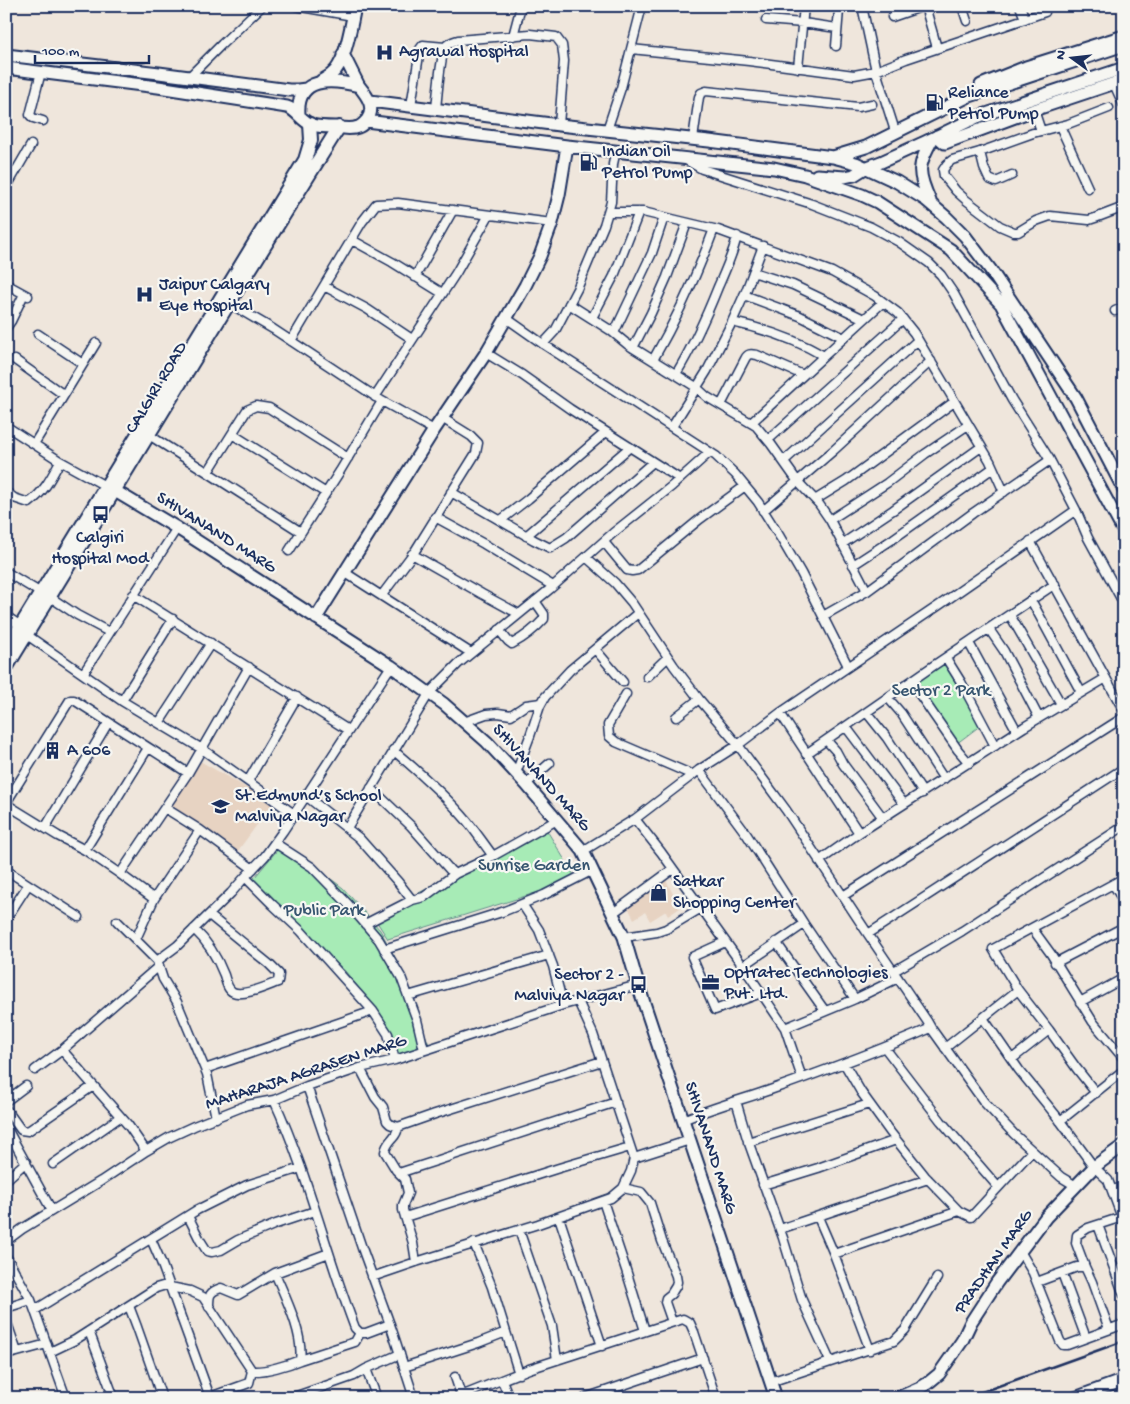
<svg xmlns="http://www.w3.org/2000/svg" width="1130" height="1404" font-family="'Gochi Hand',sans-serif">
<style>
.built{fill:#e7d3c2}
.green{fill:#a7ebb6;stroke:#618d8a}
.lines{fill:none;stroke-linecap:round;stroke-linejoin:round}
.street-casing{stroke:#1b2f5e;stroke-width:11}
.secondary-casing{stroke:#1b2f5e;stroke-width:15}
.primary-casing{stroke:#1b2f5e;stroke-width:16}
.street{stroke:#f6f6f2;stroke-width:8}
.secondary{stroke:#f6f6f2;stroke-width:11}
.primary{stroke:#f6f6f2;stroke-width:12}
.rail{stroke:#1b2f5e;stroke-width:2.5}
.labels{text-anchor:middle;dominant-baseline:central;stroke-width:4.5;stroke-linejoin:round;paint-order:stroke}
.poi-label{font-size:18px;fill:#1b2f5e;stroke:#f6f6f2;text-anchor:start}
.street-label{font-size:18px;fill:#1b2f5e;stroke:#f6f6f2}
.park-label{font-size:18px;fill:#375570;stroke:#f6f6f2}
</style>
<rect width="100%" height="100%" fill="#efe6dc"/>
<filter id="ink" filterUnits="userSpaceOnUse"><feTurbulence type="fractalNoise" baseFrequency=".02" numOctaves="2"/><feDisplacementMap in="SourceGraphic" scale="10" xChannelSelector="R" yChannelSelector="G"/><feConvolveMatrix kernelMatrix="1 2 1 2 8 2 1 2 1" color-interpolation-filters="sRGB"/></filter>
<g filter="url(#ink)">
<path class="built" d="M200 761 273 803 237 852 170 809Z
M666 880 680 908 668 916 666 911 650 921 645 912 634 919 627 905Z"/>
<path class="green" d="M945 660 981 725 956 744 913 683Z
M546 829 577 880 388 939 373 916Z
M283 843 343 888 380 930 402 970 418 1017 430 1047 394 1057 375 1008 345 971 250 883Z"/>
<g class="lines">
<defs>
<path id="street" d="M296 6 353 16
M862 6 876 71 895 131
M925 6 937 48
M962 6 967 21
M1020 6 1025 19
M892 17 924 6
M766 20 803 23 837 28
M513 36 521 6
M836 46 839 10
M631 49 749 61 854 75 876 71 906 59 1045 12
M798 68 804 6
M41 72 30 115 33 118 43 121
M189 77 222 44 262 6
M1114 84 1124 106
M411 106 420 49 423 45 445 47
M1109 108 1068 124 1033 133 980 152 952 160 947 164 943 170 944 176 956 191 966 200 1000 226 1014 232H1018L1036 221 1050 216 1089 220 1095 218 1124 207
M436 109C437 99 441 49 447 45 450 42 455 41 458 40L530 34 556 37 562 45 564 61 559 125
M1034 110 1041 131
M1060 126 1088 188
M607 130 621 88 642 6
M693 139 699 97 701 93 706 91 858 107 872 104
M980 152 984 168 989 179 996 182 1012 175
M686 160 702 169 812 204 871 227 899 242 929 263 941 275 954 294 1012 400 1050 460 1076 510 1088 538 1124 604
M6 188 31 145
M608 212H643L718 230 832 272 875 296 898 313 914 333 990 461 1004 492
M352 240 392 262 442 293
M753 272 793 285 864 319
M415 277 453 210
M6 284 28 296
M324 286 367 309 412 339
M744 295 800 316 844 338
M227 302 273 329 382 401 434 430
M569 304 610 330 627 344 696 387 707 397 756 426 771 444 798 482 819 504 830 520 867 591
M1115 311 1124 307
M506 318 543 344 716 456 735 474 758 502 780 537 801 573 848 666
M592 318 614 276 639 212
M732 322C765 329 795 339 824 356
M6 328 11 321 24 294
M614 333 652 253 664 217
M38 334 83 364
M291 341 362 222 376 204 398 203 552 223
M543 344 555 331 577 289 604 225 611 202 613 164 616 150
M633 348 651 313 667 277 687 223
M486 353 522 375 570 409 680 479
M15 360 64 395
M653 360C677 318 697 275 714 229
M676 374C693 346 706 317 718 287 725 271 733 254 737 236
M375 397 456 273 489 215
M721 405 745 359C748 353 751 354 757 355L803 375
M751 423 883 302
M6 426 60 461 109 488
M672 427 707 371 732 322 746 291 763 246
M232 434 326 493
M149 435 301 532
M768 440 903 319
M34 444 96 343
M784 461 918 340
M208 472 247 410 256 406 269 408 348 458
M6 492 14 498 29 503C45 491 51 478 60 461
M451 492 534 540 550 548 566 538 653 462
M815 500 846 481 954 402
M763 511 834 450 931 361
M435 517 484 544 553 586
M501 520 528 499 606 432
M830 520 887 483 925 454 968 425
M526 536 630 447
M1030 541 1124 711
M604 542 627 570 632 571 638 570 700 519 745 486
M842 544 893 510 981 447
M289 551 340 471 382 401
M412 554 482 594 519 614
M586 557 615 583 632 603 674 666 699 699 738 745 786 810 868 934 927 1021 931 1028 984 1102 1014 1134 1061 1177 1076 1186
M853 565 893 539 993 468
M6 572 41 593
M344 572 471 653
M133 595 348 730
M382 595 415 551 476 453 478 443 471 436 442 418
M50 597 77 615 109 632
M1031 600 1081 692
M1010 615 1061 704
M6 616 21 626
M823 616 867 591 973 513 1050 460
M989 629 1004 651 1039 718
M499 630 508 641 512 644C523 638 535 629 544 619V614L535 601
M27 635 122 701 202 749 294 814
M969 643 1017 731
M595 649 623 682
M946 658 961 682 995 746
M83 674 177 528
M647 677 668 657
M911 682 958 750 969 763
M626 694 608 725 609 736 616 742 693 775
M888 698 901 713 944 779
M122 701 173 619
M780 713 859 833
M867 713 887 738 923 793
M676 717 699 699
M464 722 486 714 498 713 511 715 526 705 541 703
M159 723 211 643
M846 727 904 804
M827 741 836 751 843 764 883 818
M393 750C419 772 445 795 467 821 476 832 484 844 493 856
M806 754 933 666 1055 584
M699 770 747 835 804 924 855 999
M516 773 530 736 540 706 545 697 570 670 638 613
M248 781 297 697
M526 784 550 763
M371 788 411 826 450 870 455 874 493 856 557 820
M306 796 359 838 398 882 412 900
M6 803 70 700H74L188 773
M6 804 58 836 85 850 120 874 154 899
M165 808 200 830 253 869
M635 819 661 852 743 966 785 1028 802 1078
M45 828 108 723
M347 828 430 692 458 664 550 589 613 533 672 486 710 452
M275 843 312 867 348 904 379 940 401 977 417 1020 424 1050
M85 850 148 748
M583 851 635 819 699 770 738 745 780 713 941 604 1076 510
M819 861 859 833 1024 727 1106 678
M6 870 79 917
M120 874 188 773 249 667
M245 877 273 905 301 931 373 1011 388 1034 395 1060
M1113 884 1124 902
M843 896 1124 717
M522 904 539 930 553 966 563 1005
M613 913 673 869
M6 919 28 885
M117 921 157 961 163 979 177 1002 207 1074 216 1118
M365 924 412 900 424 897 455 874
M1032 928 1051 954 1093 1022 1124 1059
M194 929C208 942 217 957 224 975 226 981 227 989 233 992 243 997 267 986 278 982L279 974 269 964 209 915
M868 934 1124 768
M624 937 657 932 666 929 701 908
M136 939 154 899 200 830
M725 942 692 957 715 1010 761 993
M776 942 825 1011
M384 949 502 912 544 895 593 870
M157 961 177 946 231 893 245 877 265 856 283 831 391 666
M1055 963 1124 927
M743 966 804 924
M894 971 962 931 1124 826
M408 996 549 955
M1080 1002 1124 978
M983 1018 1019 1070 1058 1118 1094 1167 1108 1180 1124 1223
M785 1028 855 999 898 978
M885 1048 941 1121 998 1187
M945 1048 1018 990
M62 1050 128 1125 146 1151
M1012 1059 1049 1030
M844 1063 861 1092 890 1132 925 1176 959 1211 971 1217 1032 1151
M360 1068 375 1097 383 1107 387 1121 390 1124 398 1127C397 1139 387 1139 385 1152L396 1170 405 1179 408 1193 403 1205V1210L413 1243 416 1262
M205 1069 373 1011
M35 1070 62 1050 159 966
M307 1086 362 1248 392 1330 414 1398
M1096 1093 1077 1069 1049 1030 1018 990 993 949 1124 878
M274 1100C308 1174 326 1253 355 1328L360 1333H366L390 1324
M6 1101 26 1086
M736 1101 747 1138 783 1238 802 1300 830 1361
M6 1109 21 1130 28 1131 93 1086
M683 1120C711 1108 741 1100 770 1090 824 1071 878 1051 931 1028
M1060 1121 1120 1073 1124 1072
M6 1127 52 1211
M398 1127 435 1114 602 1061
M748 1142 869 1104
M634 1158 690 1140
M53 1164 120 1117
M399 1173 616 1102
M6 1180 26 1162
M763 1185 818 1168 896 1140
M623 1188 641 1192 650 1203 662 1241 676 1276 677 1282 676 1286 671 1294 666 1298 665 1302 672 1322
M1112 1190 1124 1187
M603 1201 626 1270 645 1331
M188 1216 200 1240 207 1251 212 1252 221 1250 238 1240 276 1224 315 1211
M405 1217 559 1168 630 1147
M559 1217 602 1346
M818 1217 834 1254 959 1211
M1098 1225 1124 1295
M780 1229 928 1179
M519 1230 552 1326 557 1360
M151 1239 161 1262 210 1397 249 1383 252 1371
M6 1241 22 1229 101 1181 146 1151 170 1137 194 1126 247 1105 274 1100 307 1086 360 1068 395 1060 563 1005 638 985
M474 1243 492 1287 519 1374
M1020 1251 1033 1273 1060 1341 1063 1345H1067L1124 1324
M834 1254 870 1350
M6 1256 31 1300 66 1398
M1085 1267 1076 1243 1077 1235 1088 1228 1122 1217
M1062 1273 1086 1338
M372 1277 416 1262 538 1224 611 1198 623 1188 631 1171 634 1158 593 1034 578 1001
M1037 1282 1077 1267H1085L1092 1282 1109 1329
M129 1306 137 1327 162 1398
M209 1307C209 1295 209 1292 221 1288L238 1295 275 1273 329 1253
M6 1308 31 1300
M35 1310 197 1210 247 1185 301 1168
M6 1320 17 1352
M89 1331 114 1398
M50 1352 75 1340 156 1288 166 1285 170 1287 190 1291 203 1297 252 1371C265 1372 288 1365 300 1360 304 1334 285 1297 275 1273
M6 1355 47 1344
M300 1360 355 1342 360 1333
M404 1367 478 1343 506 1332
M366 1369 400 1354
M455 1377 462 1398
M502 1380 509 1398
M770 1382 894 1341 905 1330 937 1278
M461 1396 529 1369 683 1319 690 1323 694 1332 716 1398
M291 1398 354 1376 366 1369 377 1398
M585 1398 703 1358"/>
<path id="secondary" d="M343 54 359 86
M6 55 159 73 289 90H298L306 89
M6 68 158 87 287 107C297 110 301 121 312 125 319 127 327 127 335 127 342 128 351 130 358 127 362 126 364 123 367 120 376 107 367 96 359 86 332 79 296 76 299 114
M321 81C328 77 335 73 339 65 347 52 352 22 355 6
M981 85 1026 67 1124 36
M370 101 559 125 709 141 833 157 856 163 897 182 926 200 946 217 965 236 990 269 1076 398 1124 490
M366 121 567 146 774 168 805 175 862 195 877 202 951 250 1001 304 1124 532
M937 136 945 143 1034 110 1124 80
M833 157 866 147 967 97 1124 45
M817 175 845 177 854 175 865 168 881 162 925 142 977 117 1124 68
M930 201C917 172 917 166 933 138
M115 491 177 528 391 666 444 704 487 742 526 784 583 851 624 937 638 985 776 1398
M316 618 434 430 486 353 525 286 540 256 552 223 559 195 567 146
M897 1398 920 1388 928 1383 939 1374 962 1341 971 1322 997 1282 1046 1217 1094 1167 1124 1145
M1075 1398 1124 1380"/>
<path id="primary" d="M6 650 305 160 311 140 310 124
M6 668 229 303 339 127"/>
</defs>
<use href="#street" class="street-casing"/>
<use href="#secondary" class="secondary-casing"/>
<use href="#primary" class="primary-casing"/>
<use href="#street" class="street"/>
<use href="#secondary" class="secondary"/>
<use href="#primary" class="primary"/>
<path class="rail" d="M965 1398 1124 1341"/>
</g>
</g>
<defs>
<symbol id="hospital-bare" viewBox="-9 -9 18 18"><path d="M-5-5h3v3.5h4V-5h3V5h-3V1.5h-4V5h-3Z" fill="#1b2f5e" stroke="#f6f6f2" stroke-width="2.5" paint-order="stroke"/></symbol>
<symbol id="fuel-bare" viewBox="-9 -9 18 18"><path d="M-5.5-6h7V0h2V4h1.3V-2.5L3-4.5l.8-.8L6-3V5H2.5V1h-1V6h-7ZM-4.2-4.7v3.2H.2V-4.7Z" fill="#1b2f5e" stroke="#f6f6f2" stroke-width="2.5" paint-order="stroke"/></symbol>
<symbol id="bus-bare" viewBox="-9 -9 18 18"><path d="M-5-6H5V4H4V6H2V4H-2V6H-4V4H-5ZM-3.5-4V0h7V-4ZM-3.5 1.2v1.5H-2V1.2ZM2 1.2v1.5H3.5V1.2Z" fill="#1b2f5e" stroke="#f6f6f2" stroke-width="2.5" paint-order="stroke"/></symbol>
<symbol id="building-bare" viewBox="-9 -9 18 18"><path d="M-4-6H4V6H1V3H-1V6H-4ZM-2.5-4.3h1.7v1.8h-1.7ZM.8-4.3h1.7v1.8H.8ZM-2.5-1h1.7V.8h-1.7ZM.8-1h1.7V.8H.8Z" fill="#1b2f5e" stroke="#f6f6f2" stroke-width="2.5" paint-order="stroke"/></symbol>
<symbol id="school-bare" viewBox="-9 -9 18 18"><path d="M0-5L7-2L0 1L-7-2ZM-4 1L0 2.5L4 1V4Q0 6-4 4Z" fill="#1b2f5e" stroke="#f6f6f2" stroke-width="2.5" paint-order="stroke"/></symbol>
<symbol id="shop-bare" viewBox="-9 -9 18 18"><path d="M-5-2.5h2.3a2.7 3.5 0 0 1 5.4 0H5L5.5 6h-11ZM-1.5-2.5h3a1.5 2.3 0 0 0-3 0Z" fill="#1b2f5e" stroke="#f6f6f2" stroke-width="2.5" paint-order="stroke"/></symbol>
<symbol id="office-bare" viewBox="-9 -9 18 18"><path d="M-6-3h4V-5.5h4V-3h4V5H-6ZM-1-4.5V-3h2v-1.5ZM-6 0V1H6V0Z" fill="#1b2f5e" stroke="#f6f6f2" stroke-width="2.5" paint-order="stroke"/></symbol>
</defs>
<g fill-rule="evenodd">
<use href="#hospital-bare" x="372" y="40" width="25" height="25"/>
<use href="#fuel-bare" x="922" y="90" width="25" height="25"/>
<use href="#fuel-bare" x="576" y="150" width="25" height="25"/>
<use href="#hospital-bare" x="132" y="282" width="25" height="25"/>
<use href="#bus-bare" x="88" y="502" width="25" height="25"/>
<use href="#building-bare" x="40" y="738" width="25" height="25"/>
<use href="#school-bare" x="208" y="794" width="25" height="25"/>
<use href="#shop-bare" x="646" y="880" width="25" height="25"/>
<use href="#office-bare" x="698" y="970" width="25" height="25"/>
<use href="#bus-bare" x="626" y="972" width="25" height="25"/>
</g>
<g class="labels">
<g class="poi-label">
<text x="399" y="52">Agrawal Hospital</text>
<text x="948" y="93">Reliance<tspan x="948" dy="21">Petrol Pump</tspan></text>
<text x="602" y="152">Indian Oil<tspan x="602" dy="21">Petrol Pump</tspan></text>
<text x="159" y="285">Jaipur Calgary<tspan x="159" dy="21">Eye Hospital</tspan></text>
<text x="100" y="538" text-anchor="middle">Calgiri<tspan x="100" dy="21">Hospital Mod</tspan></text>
<text x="67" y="751">A 606</text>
<text x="235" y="796">St.Edmund’s School<tspan x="235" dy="21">Malviya Nagar</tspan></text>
<text x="673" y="882">Satkar<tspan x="673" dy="21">Shopping Center</tspan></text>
<text x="724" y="973">Optratec Technologies<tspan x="724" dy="21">Pvt. Ltd.</tspan></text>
<text x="624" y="975" text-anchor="end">Sector 2 -<tspan x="624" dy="21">Malviya Nagar</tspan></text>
</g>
<g class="street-label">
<text transform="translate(157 388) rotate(-59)">CALGIRI ROAD</text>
<text transform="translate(216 533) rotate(32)">SHIVANAND MARG</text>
<text transform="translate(541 778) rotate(48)">SHIVANAND MARG</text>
<text transform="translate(306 1073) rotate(-18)">MAHARAJA AGRASEN MARG</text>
<text transform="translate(710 1148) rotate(72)">SHIVANAND MARG</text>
<text transform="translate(994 1262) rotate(-55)">PRADHAN MARG</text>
</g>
<g class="park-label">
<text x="941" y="691">Sector 2 Park</text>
<text x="534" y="866">Sunrise Garden</text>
<text x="324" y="911">Public Park</text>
</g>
</g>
<rect width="1130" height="1404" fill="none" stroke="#f6f6f2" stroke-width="25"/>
<rect x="12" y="12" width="1105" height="1379" fill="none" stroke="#1b2f5e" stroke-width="2" filter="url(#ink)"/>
<g transform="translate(1072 58) rotate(285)" stroke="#f6f6f2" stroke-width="4" paint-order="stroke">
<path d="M0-4L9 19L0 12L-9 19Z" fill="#1b2f5e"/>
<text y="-8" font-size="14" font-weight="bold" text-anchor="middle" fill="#1b2f5e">N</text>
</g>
<path d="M35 55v8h114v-8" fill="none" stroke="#1b2f5e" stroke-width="2.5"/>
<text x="42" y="55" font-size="15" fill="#1b2f5e" stroke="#f6f6f2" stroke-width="4" paint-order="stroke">100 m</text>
</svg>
